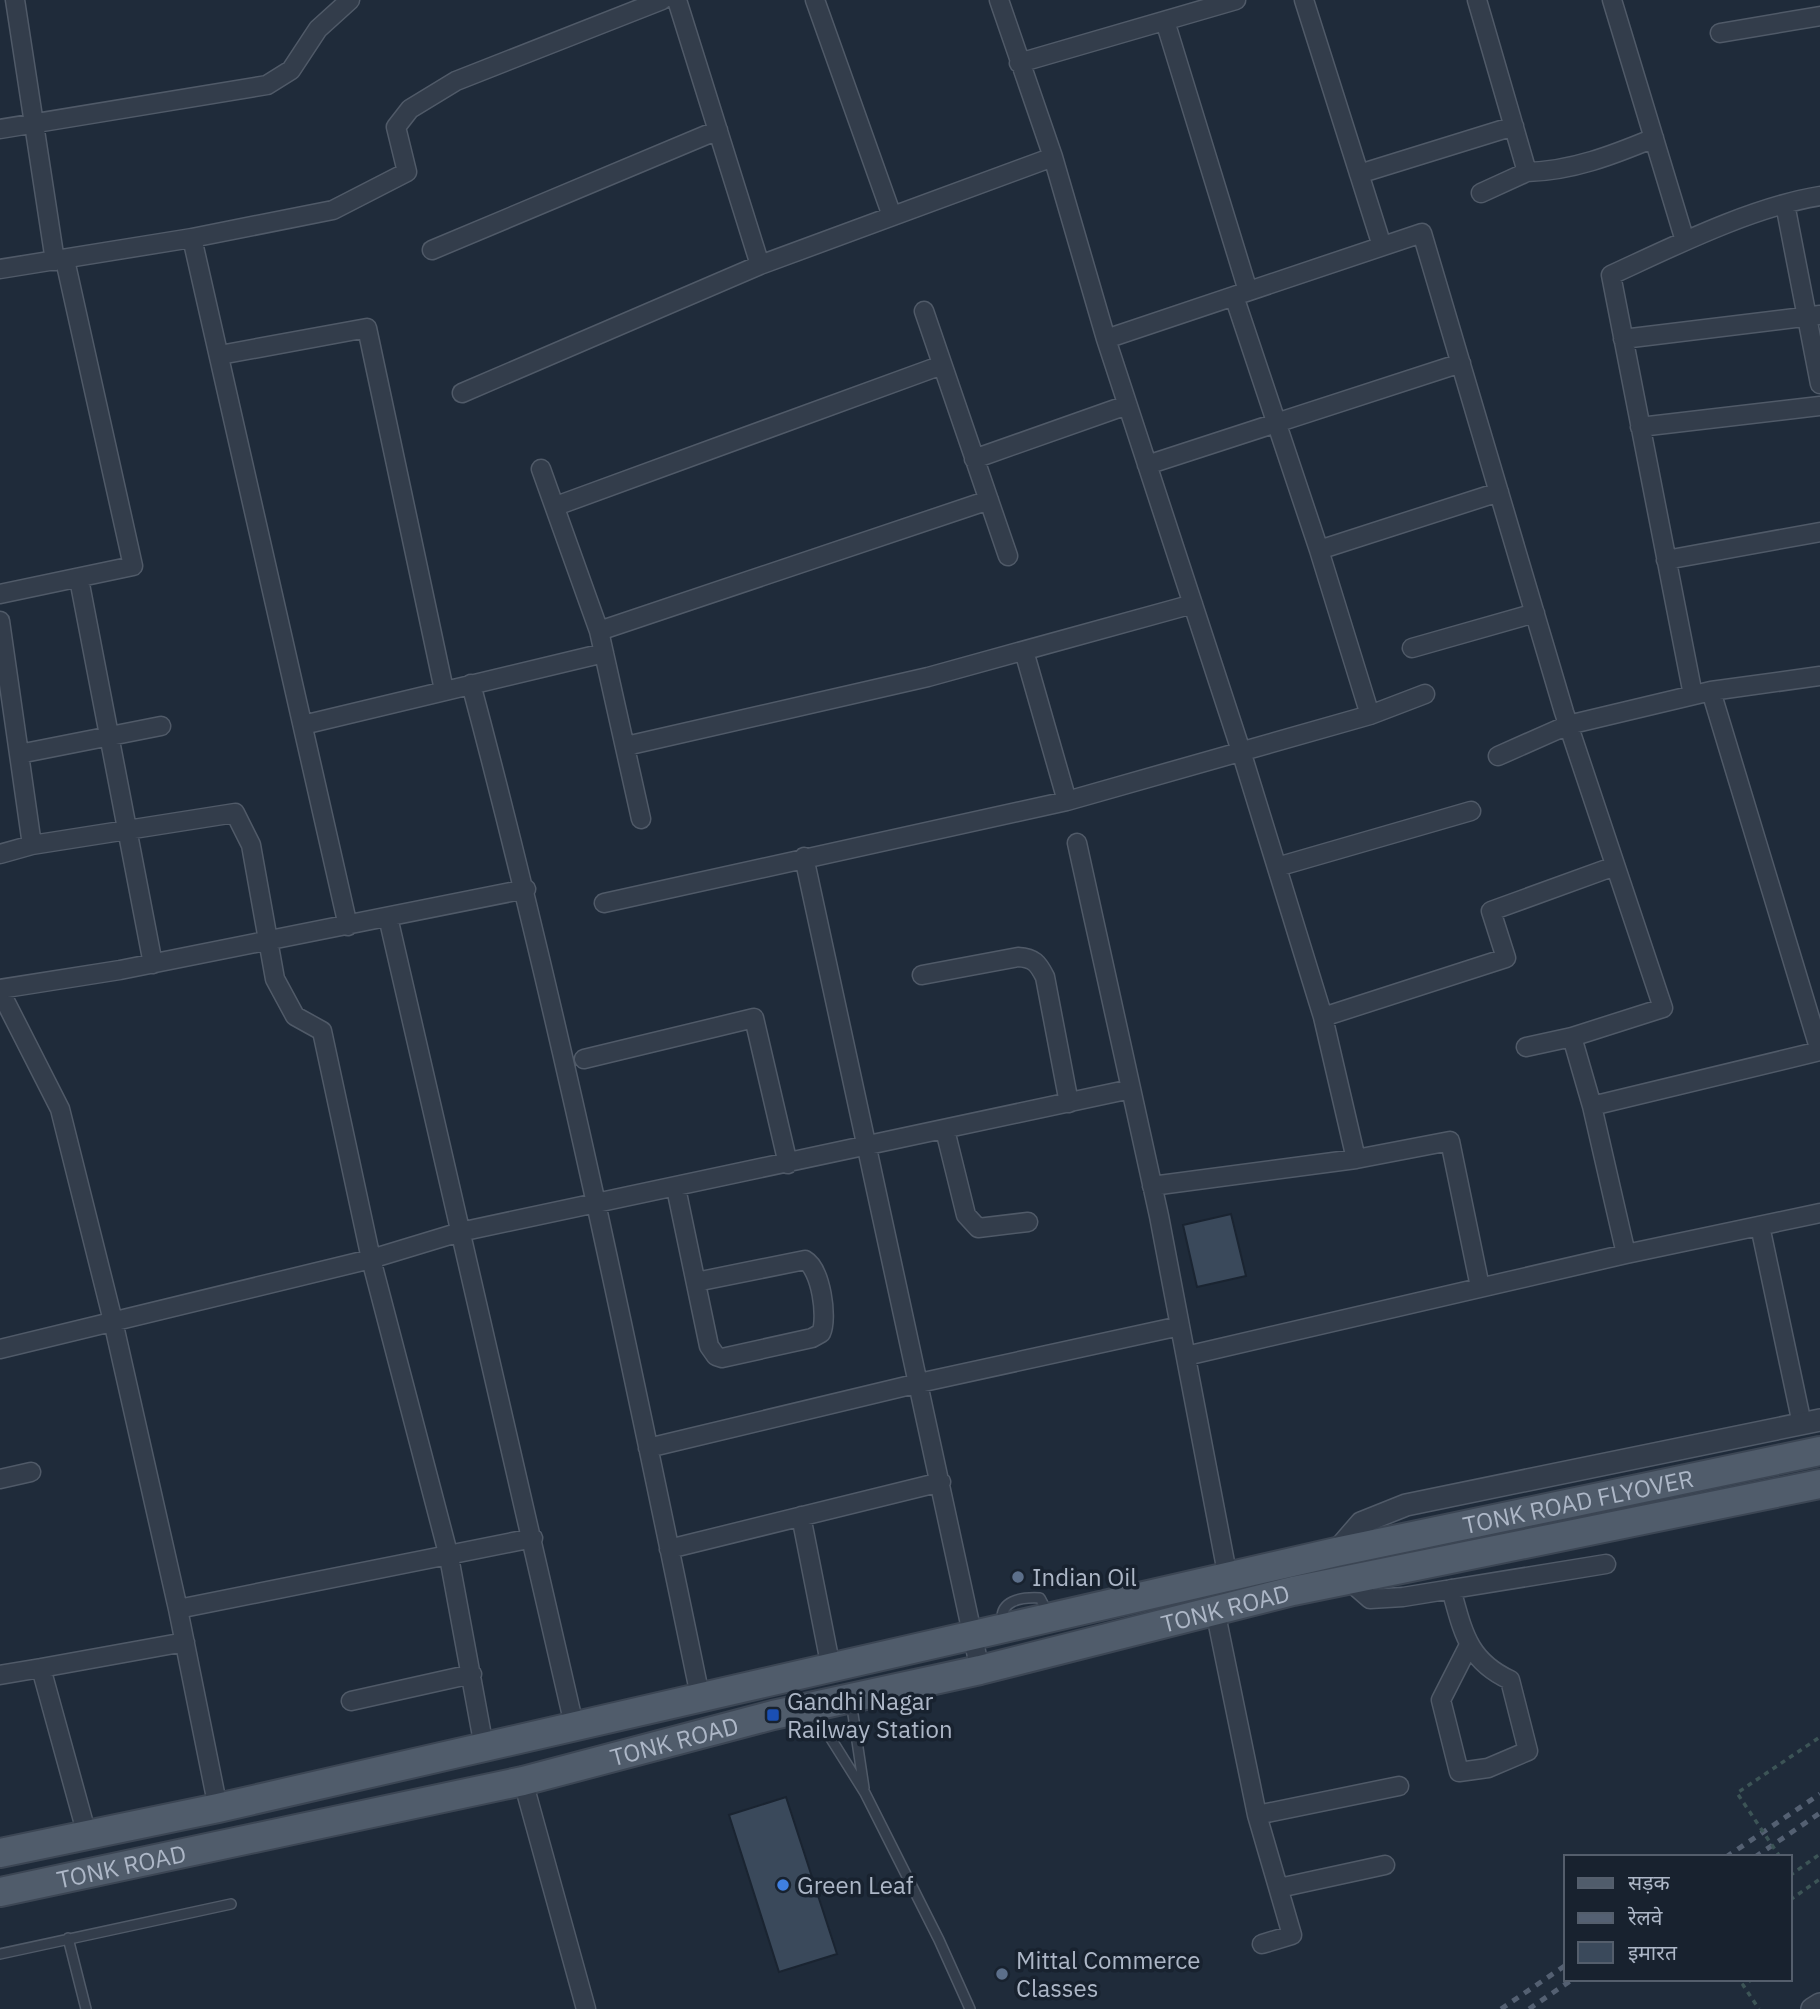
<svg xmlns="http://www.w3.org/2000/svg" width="1820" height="2009" font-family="'IBM Plex Sans','Noto Sans Devanagari',sans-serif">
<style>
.building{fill:#3a495b;stroke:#1a2431;stroke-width:2}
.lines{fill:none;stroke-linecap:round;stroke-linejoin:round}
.service-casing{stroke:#505a68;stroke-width:12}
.minor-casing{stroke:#505a68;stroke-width:21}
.tertiary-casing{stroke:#505a68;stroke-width:24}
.primary-casing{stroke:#3c4654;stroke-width:32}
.path{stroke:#3c5456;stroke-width:3.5;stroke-dasharray:5 5;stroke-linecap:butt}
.service{stroke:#333d4b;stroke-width:9}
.minor{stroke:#333d4b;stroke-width:18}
.tertiary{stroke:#333d4b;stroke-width:21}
.primary{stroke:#505c6b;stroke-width:28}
.rail{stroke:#546072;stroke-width:5;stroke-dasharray:7 7;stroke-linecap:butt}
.path-bridge{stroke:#3c5456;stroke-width:3.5;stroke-dasharray:5 5;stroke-linecap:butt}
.service-dot{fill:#5c6f8a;stroke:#18222f;stroke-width:2.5}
.transit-dot{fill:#1a4fb4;stroke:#18222f;stroke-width:2.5}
.shop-dot{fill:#3f7fe0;stroke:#18222f;stroke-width:2.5}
.labels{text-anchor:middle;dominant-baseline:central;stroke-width:7;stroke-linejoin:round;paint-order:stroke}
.street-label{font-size:24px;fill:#adb7c7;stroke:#18222f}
.poi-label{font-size:24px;fill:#adb7c7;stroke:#18222f;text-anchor:start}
</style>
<rect width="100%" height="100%" fill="#1f2b3a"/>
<path class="building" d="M1231 1214 1246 1276 1197 1287 1183 1225Z
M786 1797 837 1954 779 1972 729 1815Z"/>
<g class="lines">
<defs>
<path id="service" d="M1003 1625C997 1600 1022 1597 1040 1598L1049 1615
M851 1701 864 1788
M813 1710 865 1793 939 1940 970 2009
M68 1938 86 2009
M0 1954 231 1904"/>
<path id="minor" d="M15 0 55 261
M677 0 760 265
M815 0 892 216
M999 0 1053 157 1106 339 1241 751 1323 1017 1356 1159
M1304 0 1382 246
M1477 0 1527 172 1481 193
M1612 0 1685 241
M1165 21 1248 291
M1720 33 1820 16
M1019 63 1236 0
M0 129 267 85 291 70 318 29 350 0
M1527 172C1572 171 1613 155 1654 138
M1359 174 1514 126
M1785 204 1820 384
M192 238 348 926
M432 250 718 130
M0 269 192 238 333 210 407 172 396 127 410 109 456 81 662 0
M1234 296 1319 550 1370 715
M924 311 1008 556
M1106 339 1422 233 1564 712 1663 1008 1572 1037 1526 1047
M1623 339 1820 315
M220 355 367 328 444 690
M462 393 760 265 1053 157
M1640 427 1820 406
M974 459 1127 405
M1147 465 1461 363
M541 469 599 631 641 819
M556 506 942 365
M1319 550 1499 492
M1666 560 1820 532
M79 579 153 964
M0 594 133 566 65 260
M0 621 32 845 235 813 251 845 275 979 295 1016 322 1031 371 1259 449 1557 484 1747
M599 631 989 500
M1412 648 1535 613
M1024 651 1067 801
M471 684C560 1018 630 1357 700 1696
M1711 691 1820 1051
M1693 695 1611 275C1674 246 1752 207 1820 196
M303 725 604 653
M626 746 928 677 1193 604
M19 754 161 726
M1498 756 1568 725 1711 691 1820 676
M1077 843 1159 1216 1228 1578
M0 854 32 845
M804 857 980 1670
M1277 867 1471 811
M604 903 1067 801 1370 715 1425 694
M388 917 574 1725
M922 975 1018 957C1034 958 1038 963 1045 977L1069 1103
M0 989 120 970 526 889
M0 991 60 1109 113 1321 178 1609 218 1808
M1323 1017 1506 958 1491 911 1615 866
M1572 1037 1592 1106 1626 1254
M584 1059 754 1018 788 1164
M1592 1106 1820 1051
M945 1130 966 1215 978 1228 1028 1222
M1152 1186 1356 1159 1450 1141 1480 1287
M676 1188 709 1346 716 1356 722 1358 812 1338 821 1333C828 1318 821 1269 805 1260L696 1282
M1760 1226 1802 1424
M0 1349 371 1259 460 1232 1131 1089
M1186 1356 1626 1254 1820 1213
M648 1448 919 1383 1180 1326
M0 1479 31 1472
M801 1516 831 1668
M669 1549 941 1482
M1347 1579 1370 1599 1403 1597 1606 1564
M1451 1589C1463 1631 1467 1660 1510 1680L1528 1751 1488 1768 1459 1772 1441 1700 1468 1647
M178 1609 533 1538
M1215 1610 1257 1815 1292 1935 1262 1944
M41 1668 185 1642
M0 1675 41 1668 87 1835
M351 1701 472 1674
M523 1781 586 2009
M1257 1815 1399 1786
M1279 1888 1385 1865"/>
<path id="tertiary" d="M1336 1552 1361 1523 1406 1505 1820 1420
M1812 2009 1820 2004"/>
<g id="primary">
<path id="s1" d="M0 1853 218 1808 1336 1552 1820 1451"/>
<path id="s2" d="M0 1892 523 1781 773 1715 980 1670 1293 1591 1820 1484"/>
</g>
</defs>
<use href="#service" class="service-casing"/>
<use href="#minor" class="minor-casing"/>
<use href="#tertiary" class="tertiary-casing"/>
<use href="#primary" class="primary-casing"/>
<path class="path" d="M1790 1872 1792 1874 1820 1854
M1790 1900 1820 1879
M1753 1979 1743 1985 1759 2009"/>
<use href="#service" class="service"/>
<use href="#minor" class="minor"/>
<use href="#tertiary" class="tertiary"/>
<use href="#primary" class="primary"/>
<path class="rail" d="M1726 1857 1820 1794
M1755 1857 1820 1813
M1501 2009 1566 1965
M1529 2009 1573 1979"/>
<path class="path-bridge" d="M1780 1857 1737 1793 1820 1737"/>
</g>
<g class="service-dot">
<circle cx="1018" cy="1577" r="7"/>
<circle cx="1002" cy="1974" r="7"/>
</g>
<rect class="transit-dot" x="766" y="1708" width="14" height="14" rx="3.5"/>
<circle class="shop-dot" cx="783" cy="1885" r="7"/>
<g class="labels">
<g class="street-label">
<text stroke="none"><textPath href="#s1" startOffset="1617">TONK ROAD FLYOVER</textPath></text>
<text stroke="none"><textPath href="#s2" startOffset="1258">TONK ROAD</textPath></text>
<text stroke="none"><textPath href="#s2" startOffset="691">TONK ROAD</textPath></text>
<text stroke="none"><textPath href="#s2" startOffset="124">TONK ROAD</textPath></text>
</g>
<g class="poi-label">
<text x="1032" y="1577">Indian Oil</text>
<text x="787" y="1701">Gandhi Nagar<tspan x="787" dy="28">Railway Station</tspan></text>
<text x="797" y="1885">Green Leaf</text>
<text x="1016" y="1960">Mittal Commerce<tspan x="1016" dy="28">Classes</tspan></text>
</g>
</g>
<rect x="1564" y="1855" width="228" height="126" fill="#18222f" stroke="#545e6c" stroke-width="2"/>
<rect x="1578" y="1878" width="35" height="10" fill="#505c6b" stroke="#545e6c" stroke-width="2"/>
<text x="1628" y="1890" font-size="21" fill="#adb7c7">सड़क</text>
<rect x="1578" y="1913" width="35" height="10" fill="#546072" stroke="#545e6c" stroke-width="2"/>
<text x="1628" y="1925" font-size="21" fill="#adb7c7">रेलवे</text>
<rect x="1578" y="1942" width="35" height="21" fill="#3a495b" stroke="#545e6c" stroke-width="2"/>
<text x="1628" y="1960" font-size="21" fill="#adb7c7">इमारत</text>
</svg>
